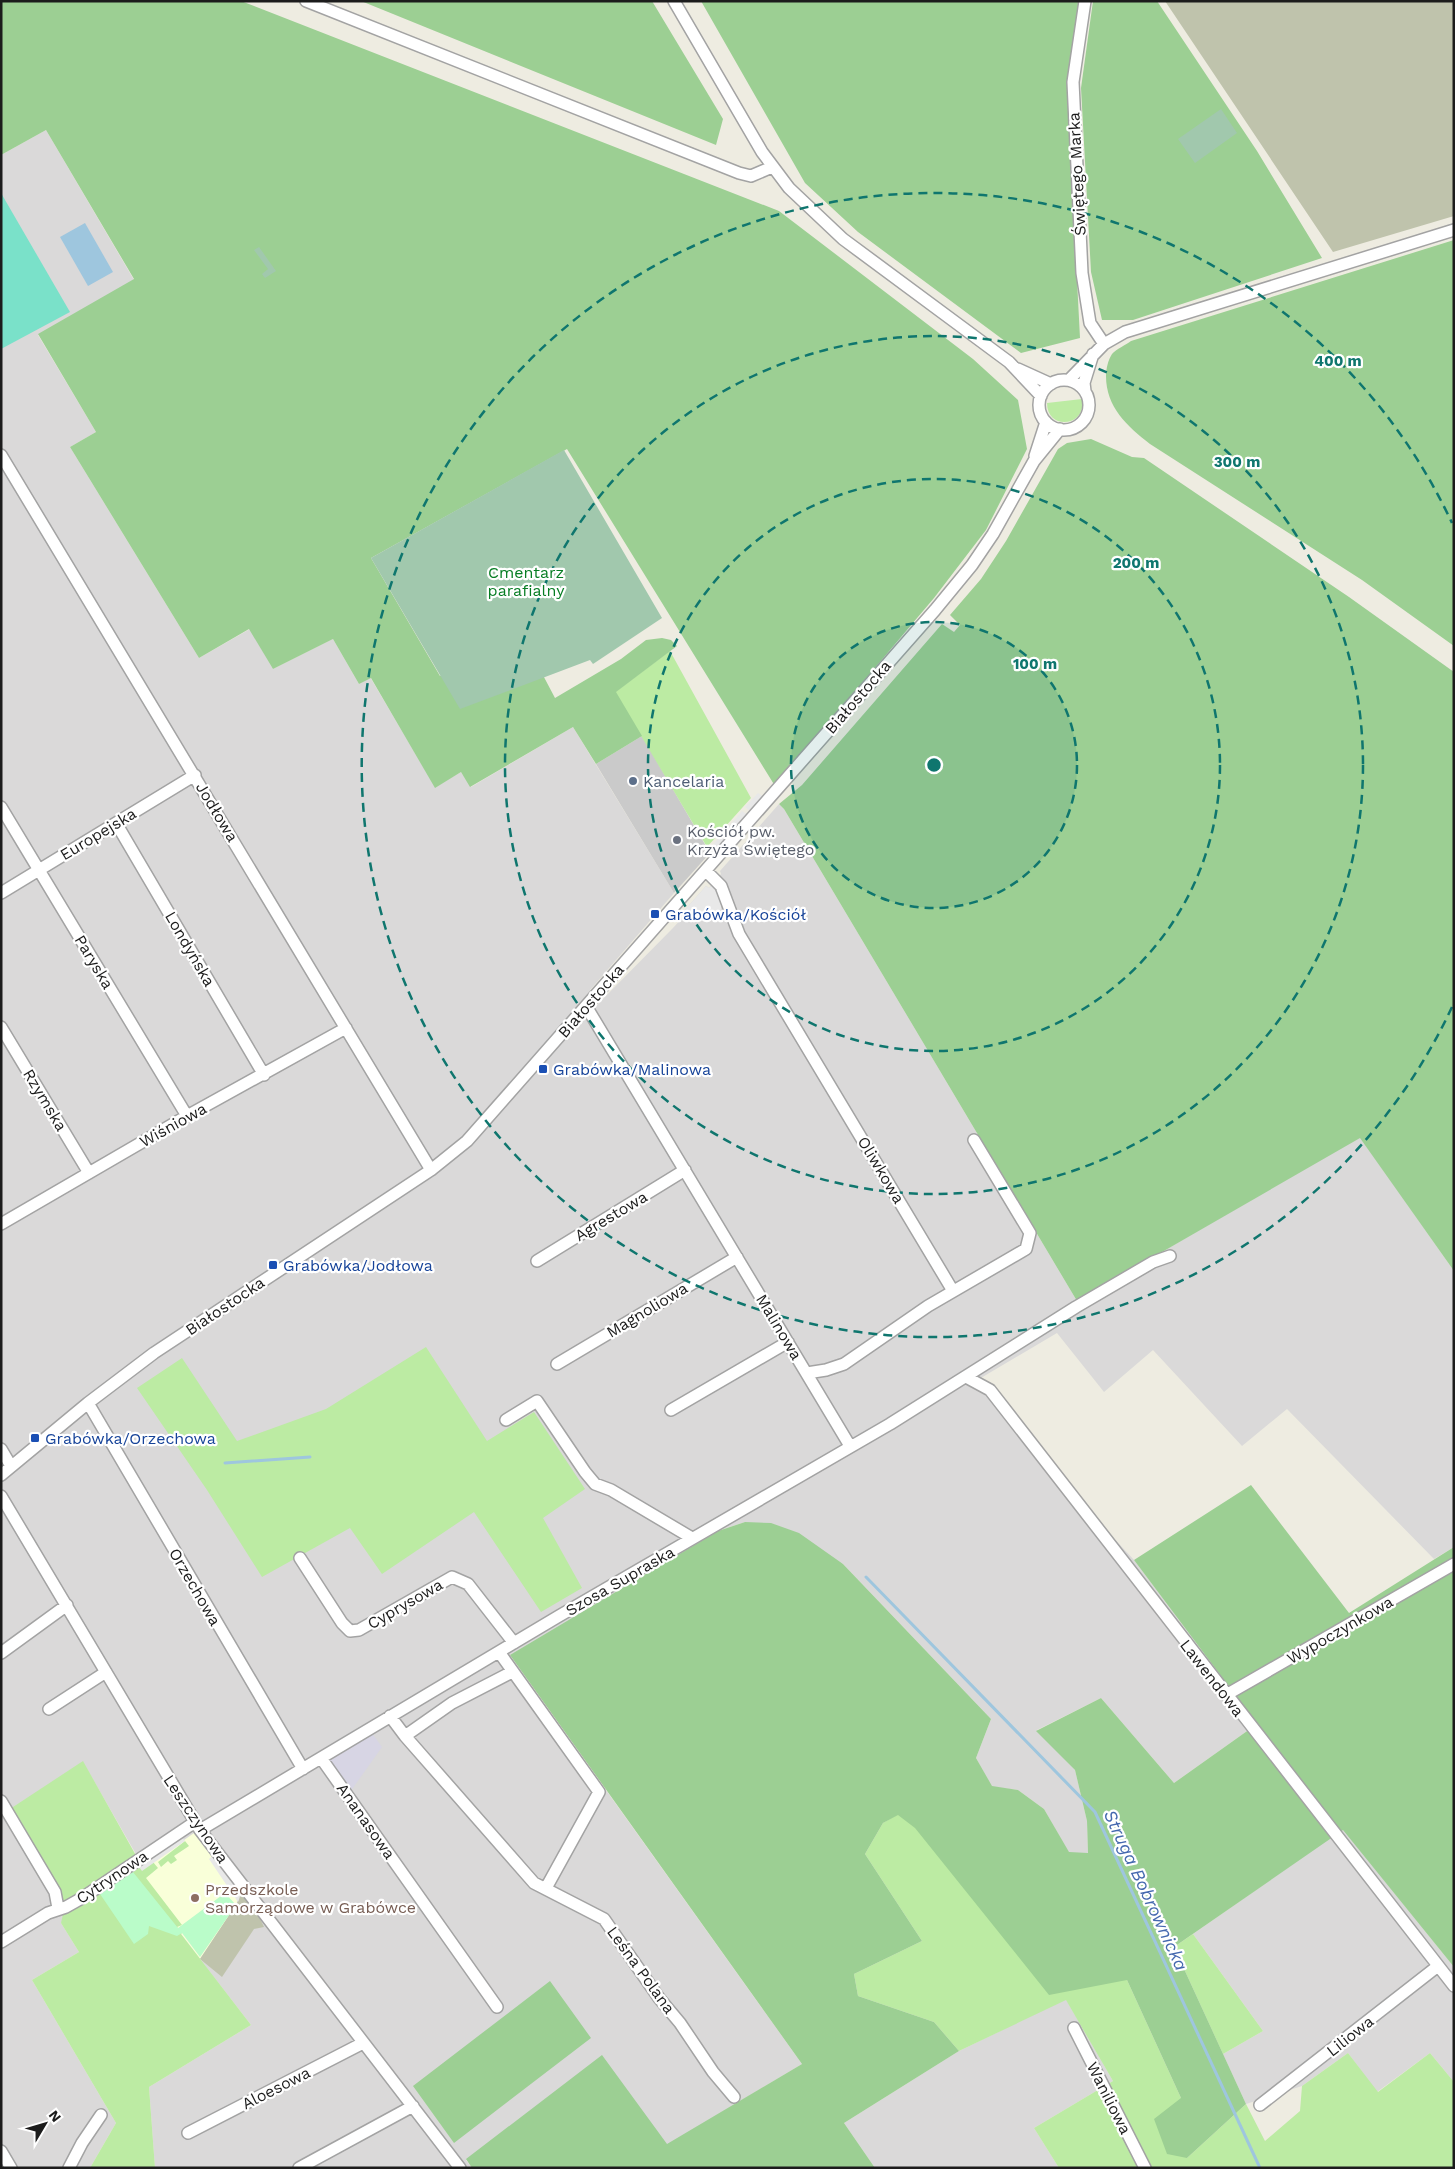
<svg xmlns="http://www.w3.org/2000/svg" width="1455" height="2169" font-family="'Work Sans',sans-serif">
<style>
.residential{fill:#dad9d9}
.education{fill:#f9ffd9}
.religious{fill:#cacaca}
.construction{fill:#bfc3ac}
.grass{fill:#bceba3}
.forest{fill:#9ccf93}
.cemetery{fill:#a1c8ad}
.park{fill:#bafcc9}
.pitch{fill:#7ae1c9}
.parking{fill:#e8e8e8}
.plaza{fill:#d7d5e4}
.water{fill:#9ec6de}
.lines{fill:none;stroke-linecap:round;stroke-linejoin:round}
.stream{stroke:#9ec6de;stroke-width:3}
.minor-casing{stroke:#a3a3a3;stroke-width:14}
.minor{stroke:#fff;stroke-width:11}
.ring{fill:none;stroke:#0f766e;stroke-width:2.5;stroke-dasharray:9 6}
.service-dot{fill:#5c6f8a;stroke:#fff;stroke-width:2}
.worship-dot{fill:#6b7280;stroke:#fff;stroke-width:2}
.transit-dot{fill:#1a4fb4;stroke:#fff;stroke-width:2}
.education-dot{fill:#8d6e63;stroke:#fff;stroke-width:2}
.labels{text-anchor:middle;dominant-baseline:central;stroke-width:4.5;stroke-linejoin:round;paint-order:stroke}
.street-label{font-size:16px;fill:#1c1c1c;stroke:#fff}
.park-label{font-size:16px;fill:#067d23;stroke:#fff}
.service-label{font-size:16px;fill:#4e5e75;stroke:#fff;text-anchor:start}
.worship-label{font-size:16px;fill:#5b616d;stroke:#fff;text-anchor:start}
.transit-label{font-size:16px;fill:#164399;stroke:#fff;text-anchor:start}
.education-label{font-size:16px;fill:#785e54;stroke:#fff;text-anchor:start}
.water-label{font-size:18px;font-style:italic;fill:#4569af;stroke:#fff}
.centre{fill:#0f766e;stroke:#fff;stroke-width:2.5}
.ring-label{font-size:15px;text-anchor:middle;font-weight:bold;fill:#0f766e;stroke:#fff;stroke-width:4.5;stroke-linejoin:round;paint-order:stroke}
</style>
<rect width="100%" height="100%" fill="#eeece1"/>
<path class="residential" d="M46 130 134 280 38 335 96 432 70 447 199 658 250 629 273 669 333 639 359 684 370 677 435 787 461 772 471 787 573 727 674 893 590 990 597 1005 672 929 686 914 684 911 706 886 709 888 721 874 720 871 779 804 784 809 1077 1301 1360 1137 1454 1271V1547L1434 1559 1287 1409 1242 1446 1153 1350 1104 1392 1057 1333 969 1385 987 1396 1010 1426 1134 1560 1257 1724 1174 1783 1101 1698 1037 1730 1075 1770 1087 1821 1088 1853H1069L1044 1809 1018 1790 992 1787 976 1758 991 1719 843 1564 745 1522 718 1531 510 1656 802 2064 667 2145 466 2160 472 2168H155L149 2087 251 2025 200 1959 144 1868 83 1762 70 1912 61 1923 79 1952 32 1980 116 2123 90 2168H1V155Z
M1343 1829 1454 1967V2082L1430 2053 1377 2092 1348 2053 1302 2086 1246 2104 1223 2054 1263 2031 1193 1934Z
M1066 1999 1113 2081 1034 2128 1059 2168H875L844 2123 959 2051Z"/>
<path class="education" d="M194 1833 237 1891V1906L200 1959 140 1879 144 1868Z"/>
<path class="religious" d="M642 736 710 853 674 893 596 764Z"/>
<path class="construction" d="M1165 1H1454V216L1333 252Z
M241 1892 256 1910 264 1927 254 1929 222 1977 200 1959 239 1900Z"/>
<path class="grass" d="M1082 399C1087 427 1047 431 1047 403Z
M670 651 751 798 707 847 615 692Z
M426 1347 487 1441 534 1412 585 1489 543 1518 582 1588 541 1612 474 1512 382 1574 350 1528 262 1577 207 1490 137 1388 182 1358 237 1441 326 1409Z
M83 1761 143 1868 153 1862 158 1868 146 1878 182 1925 177 1927 182 1933 181 1934 251 2025 149 2087 155 2168H90L116 2123 32 1980 79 1952 61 1923 63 1914 70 1911 10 1809Z
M898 1814 1127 1980 1181 2098 1187 2158 1246 2104 1265 2141 1300 2111 1302 2086 1348 2053 1378 2092 1430 2053 1454 2082V2168H1059L1034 2128 1113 2081 1066 2000 959 2051 934 2022 858 1996 854 1974 922 1941 865 1854 883 1823Z
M185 1841 189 1846 174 1856 177 1860 171 1864 168 1861 161 1867 158 1862Z
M1193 1934 1263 2031 1223 2054 1174 1947Z"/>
<path class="forest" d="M1 1H241L779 211 973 359 1018 400 1027 449 986 530 934 598 775 786 567 449 371 558 440 676 526 643 555 698 621 659 646 640 662 638 671 640 677 646 616 692 642 736 596 764 573 727 470 787 461 772 435 788 371 678 359 684 333 639 273 669 249 629 199 658 70 447 96 432 38 334 134 279 46 130 1 155Z
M361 1H652L723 119 716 145Z
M701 1H1079L1067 87 1080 338 1021 353 858 232 805 183Z
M1093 1H1157L1257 151 1322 258 1133 320H1102L1091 272 1081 88Z
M1454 240V646L1362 580 1150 444C1127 426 1106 407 1106 376 1106 369 1108 360 1112 354 1116 349 1126 345 1131 341Z
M1091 439 1132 457 1144 458 1349 597 1454 672V1271L1360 1138 1077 1301 784 809 779 804 802 785 942 624 954 632 960 625 950 615 981 579 1006 541 1058 449 1067 443Z
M1251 1485 1349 1613 1454 1547V1967L1343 1830 1174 1947 1246 2104 1187 2158 1167 2154 1154 2119 1181 2098 1127 1980 1049 1995 915 1828 898 1815 883 1823 865 1854 922 1941 854 1974 858 1996 934 2022 959 2051 844 2123 875 2168H472L466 2159 602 2055 667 2144 802 2064 510 1655 718 1531 745 1522 771 1523 799 1533 843 1564 991 1719 976 1758 992 1786 1018 1790 1044 1809 1069 1852 1088 1853 1087 1821 1075 1770 1036 1731 1101 1698 1174 1783 1257 1724 1134 1560Z
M550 1981 591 2038 454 2143 413 2086Z"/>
<path class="cemetery" d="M1221 109 1237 133 1195 163 1178 139Z
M259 247 276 271 265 278 262 274 268 269 254 250Z
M564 450 662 618 593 664 590 660 460 709 371 558Z"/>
<path class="park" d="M133 1872 178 1928 225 1893 236 1905 200 1957 182 1933 177 1936 149 1926 148 1934 134 1944 98 1891Z"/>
<path class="pitch" d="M1 193 70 312 1 349Z"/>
<path class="parking" d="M758 793 764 797 751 812 745 807Z
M742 811 748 815 716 852 711 847Z
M712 885 722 901 721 909 717 916 708 921 686 919 683 916 686 914 684 911 706 886 709 888Z
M180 1835 185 1841 142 1871 137 1864Z
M214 1855 241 1892 238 1902 209 1859Z"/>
<path class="plaza" d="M369 1729 382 1747 348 1795 321 1758Z"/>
<path class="water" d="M85 223 113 272 88 286 60 237Z"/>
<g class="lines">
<path class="stream" d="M225 1463 310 1457
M866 1577 1095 1812 1260 2168"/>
<defs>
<path id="minor" d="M306 1 739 173 751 176 772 167
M674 1 762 152 789 188 843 239 1009 362 1041 396
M1085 1 1073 82 1082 273 1090 323 1104 344
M1018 369 1051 384
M1069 380 1104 344 1125 332 1454 230
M1039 405a25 25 0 1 1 50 0a25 25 0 1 1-50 0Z
M1085 391 1084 383 1093 354
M1 455 431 1170
M1035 456 1046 422
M1 807 187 1116
M116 823 264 1075
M706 871 721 886 739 934 953 1291
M1 893 195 775
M586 1006 850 1446
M1 1027 89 1173
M1 1224 187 1116 346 1028
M537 1261 685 1170
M557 1364 737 1257
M807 1373 826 1370 844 1364 928 1306 1026 1249 1030 1233 974 1140
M966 1377 990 1390 1454 1986
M88 1403 303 1769
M671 1410 788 1342
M506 1420 537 1401 585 1472 595 1484 611 1490 692 1538
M1 1449 11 1466
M1 1475 88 1403 154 1353 431 1170 467 1141 935 610 972 565 993 534 1034 461 1060 429
M1 1496 200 1830 460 2168
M300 1558 342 1623 350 1631 359 1630 452 1577 468 1584 514 1643
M499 1652 599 1792 546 1888
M1 1653 67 1605
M1226 1695 1454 1564
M49 1709 106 1672
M390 1716 405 1736 452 1703 512 1672
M405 1736 534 1883 604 1919 659 1998 680 2023 713 2072 734 2097
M321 1758 497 2007
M1 1801 55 1892 58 1908
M200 1830 559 1616 890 1424 1076 1307 1153 1262 1170 1256
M1 1942 48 1913 66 1907 82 1898 195 1822
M1074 2028 1145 2168
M1260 2105 1438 1966
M188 2133 363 2043
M1 2151 11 2168
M69 2168 82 2143 101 2115
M299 2168 413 2106"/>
</defs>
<use href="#minor" class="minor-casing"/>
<use href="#minor" class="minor"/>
</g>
<circle cx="934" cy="765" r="143" fill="#0f766e" fill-opacity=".12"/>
<g class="ring">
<circle cx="934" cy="765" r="143"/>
<circle cx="934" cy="765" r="286"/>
<circle cx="934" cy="765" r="429"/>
<path d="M1452 1007A572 572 0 1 1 1452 523"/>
</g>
<circle class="service-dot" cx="633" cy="781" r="5"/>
<circle class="worship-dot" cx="677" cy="840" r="5"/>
<g class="transit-dot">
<rect x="650" y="909" width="10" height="10" rx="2.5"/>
<rect x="538" y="1064" width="10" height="10" rx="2.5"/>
<rect x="268" y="1260" width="10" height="10" rx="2.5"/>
<rect x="30" y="1433" width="10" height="10" rx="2.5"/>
</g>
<circle class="education-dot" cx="195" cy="1898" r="5"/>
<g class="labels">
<g class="street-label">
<text transform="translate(1077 174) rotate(-93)">Świętego Marka</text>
<text transform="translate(858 697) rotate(-49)">Białostocka</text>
<text transform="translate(217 812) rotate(59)">Jodłowa</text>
<text transform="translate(98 834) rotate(-31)">Europejska</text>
<text transform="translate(190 949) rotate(60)">Londyńska</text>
<text transform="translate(94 962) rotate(59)">Paryska</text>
<text transform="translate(591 1001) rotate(-49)">Białostocka</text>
<text transform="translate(45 1100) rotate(59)">Rzymska</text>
<text transform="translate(173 1125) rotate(-29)">Wiśniowa</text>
<text transform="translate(881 1170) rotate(59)">Oliwkowa</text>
<text transform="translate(611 1216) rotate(-31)">Agrestowa</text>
<text transform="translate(225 1306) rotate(-34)">Białostocka</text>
<text transform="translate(647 1310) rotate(-31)">Magnoliowa</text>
<text transform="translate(779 1327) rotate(59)">Malinowa</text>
<text transform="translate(620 1581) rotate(-30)">Szosa Supraska</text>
<text transform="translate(195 1587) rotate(60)">Orzechowa</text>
<text transform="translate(405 1604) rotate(-30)">Cyprysowa</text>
<text transform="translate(1340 1630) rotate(-30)">Wypoczynkowa</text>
<text transform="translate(1212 1678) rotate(52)">Lawendowa</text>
<text transform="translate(196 1819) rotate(56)">Leszczynowa</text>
<text transform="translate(366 1821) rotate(55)">Ananasowa</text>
<text transform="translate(112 1877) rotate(-34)">Cytrynowa</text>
<text transform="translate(641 1970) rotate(54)">Leśna Polana</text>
<text transform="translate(1350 2036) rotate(-38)">Liliowa</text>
<text transform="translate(276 2088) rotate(-27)">Aloesowa</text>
<text transform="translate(1109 2098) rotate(63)">Waniliowa</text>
</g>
<g class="park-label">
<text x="526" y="572">Cmentarz<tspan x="526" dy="18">parafialny</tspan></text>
</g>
<g class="service-label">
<text x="643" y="781">Kancelaria</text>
</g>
<g class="worship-label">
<text x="687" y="831">Kościół pw.<tspan x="687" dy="18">Krzyża Świętego</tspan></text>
</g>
<g class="transit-label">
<text x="665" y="914">Grabówka/Kościół</text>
<text x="553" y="1069">Grabówka/Malinowa</text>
<text x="283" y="1265">Grabówka/Jodłowa</text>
<text x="45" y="1438">Grabówka/Orzechowa</text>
</g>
<g class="education-label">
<text x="205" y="1889">Przedszkole<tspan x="205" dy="18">Samorządowe w Grabówce</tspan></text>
</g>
<g class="water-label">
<text transform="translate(1146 1890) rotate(65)">Struga Bobrownicka</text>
</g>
</g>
<circle cx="934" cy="765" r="8" class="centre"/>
<g class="ring-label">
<text x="1338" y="366">400 m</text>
<text x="1237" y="467">300 m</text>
<text x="1136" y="568">200 m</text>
<text x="1035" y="669">100 m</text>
</g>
<rect width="1455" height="2169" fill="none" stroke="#1c1c1c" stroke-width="5"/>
<g transform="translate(45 2124) rotate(52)" stroke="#ffffff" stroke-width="4" paint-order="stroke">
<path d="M0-4L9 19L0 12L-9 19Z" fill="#1c1c1c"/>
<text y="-8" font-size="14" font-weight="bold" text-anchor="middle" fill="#1c1c1c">N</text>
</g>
</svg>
